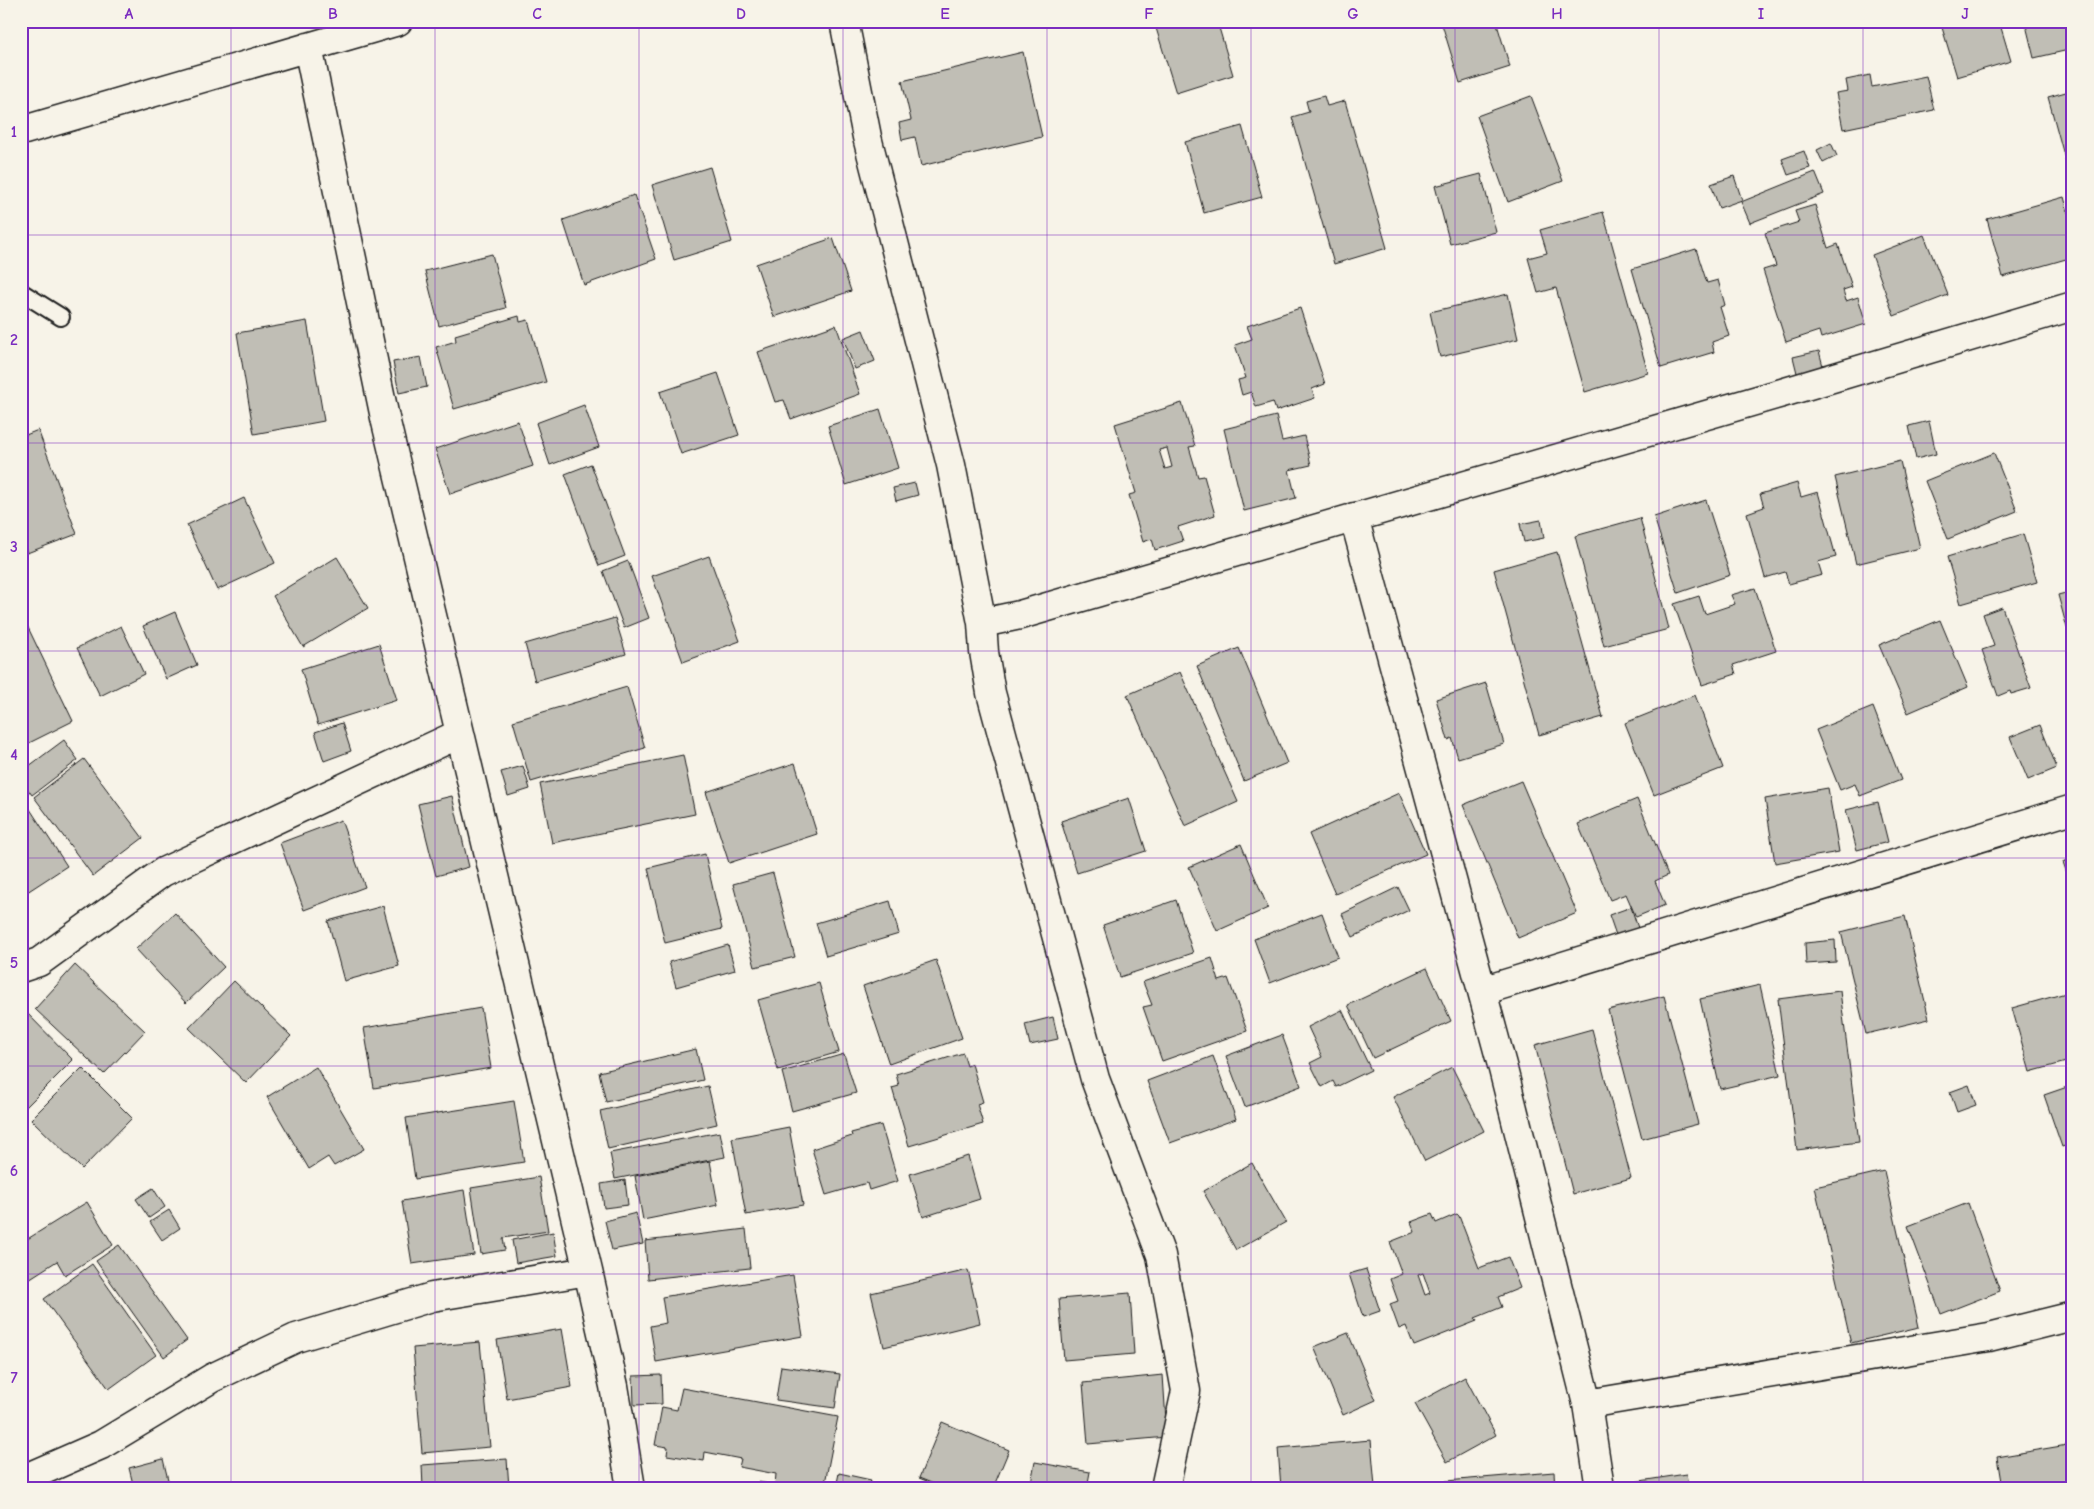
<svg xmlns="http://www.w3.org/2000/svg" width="2094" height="1509" font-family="'Comic Neue',sans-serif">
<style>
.building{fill:#c0beb5;stroke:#1c1c1c;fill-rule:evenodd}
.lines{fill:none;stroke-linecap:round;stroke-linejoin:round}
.service-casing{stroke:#1c1c1c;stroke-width:20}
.minor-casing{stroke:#1c1c1c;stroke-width:31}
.service{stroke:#f7f3e8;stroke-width:16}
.minor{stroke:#f7f3e8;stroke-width:28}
.grid{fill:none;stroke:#7b2cbf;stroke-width:1;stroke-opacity:0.55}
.neatline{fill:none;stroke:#7b2cbf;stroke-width:2}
.grid-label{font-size:16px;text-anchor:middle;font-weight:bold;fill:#7b2cbf}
</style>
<rect width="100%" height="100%" fill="#f7f3e8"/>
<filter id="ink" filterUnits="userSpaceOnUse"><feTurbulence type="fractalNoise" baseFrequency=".02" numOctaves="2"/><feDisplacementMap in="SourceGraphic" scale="10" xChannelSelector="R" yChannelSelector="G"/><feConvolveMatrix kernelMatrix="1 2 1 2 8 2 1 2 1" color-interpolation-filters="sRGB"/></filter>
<g filter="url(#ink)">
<path class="building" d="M1179 21H1217L1233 75 1176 93 1156 28Z
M1441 21H1496L1510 67 1460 83Z
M1940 21H1999L2011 61 1957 77Z
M2025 21H2073V49L2034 58Z
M1023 52 1042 137 921 166 915 137 902 140 899 123 911 120 902 81Z
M1870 75 1872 87 1926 76 1934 110 1843 129 1836 93 1848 91 1846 80Z
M2073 90V188L2048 97Z
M1324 96 1327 106 1345 101 1387 248 1334 264 1292 117 1309 112 1306 101Z
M1531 96 1563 181 1508 202 1477 116Z
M1242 126 1262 197 1204 213 1185 142Z
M1831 143 1837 156 1823 163 1817 150Z
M1804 151 1810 168 1788 175 1782 159Z
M710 167 732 242 674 260 652 185Z
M1815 172 1824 194 1750 223 1741 202Z
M1481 174 1496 232 1450 244 1435 186Z
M1734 176 1742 200 1719 208 1711 184Z
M634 195 656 259 584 285 563 220Z
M2064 197 2073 230V257L2003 277 1987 219Z
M1815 205 1828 248 1838 244 1852 287 1843 290 1846 301 1858 297 1866 324 1821 338 1819 331 1786 342 1763 270 1776 266 1765 233 1799 222 1795 211Z
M1603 212 1648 373 1585 392 1556 288 1538 293 1528 258 1547 253 1540 230Z
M1924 235 1948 295 1894 316 1872 255Z
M833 238 851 291 774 317 756 264Z
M1696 249 1707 283 1718 280 1725 305 1720 307 1729 336 1712 342 1714 352 1661 368 1632 269Z
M492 254 506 308 439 326 425 271Z
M1508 294 1518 339 1440 357 1430 312Z
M1300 308 1325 384 1312 389 1315 398 1276 411 1273 402 1256 407 1251 392 1242 395 1238 380 1246 378 1235 345 1252 339 1247 326Z
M519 316 520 322 528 320 546 382 454 409 436 347 456 341 455 335Z
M307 321 324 421 254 434 237 333Z
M836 325 860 394 791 419 784 400 775 402 758 352Z
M863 330 875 361 855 369 843 338Z
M1819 351 1824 370 1798 377 1793 357Z
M421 357 427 387 399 393 393 362Z
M718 373 739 435 681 454 660 392Z
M1182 403 1195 446 1189 447 1198 477 1204 476 1215 515 1178 527 1183 541 1155 550 1152 539 1143 542 1129 495 1136 493 1115 424ZM1167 448 1172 467 1165 469 1159 450Z
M584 405 599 447 550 465 536 423Z
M880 409 898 468 846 485 828 426Z
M1276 416 1282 441 1304 436 1311 465 1289 470 1296 498 1244 511 1224 429Z
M518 421 533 466 450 494 435 449Z
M1929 421 1936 454 1916 459 1909 426Z
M38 430 77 534 27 553 21 537V437Z
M1994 453 2017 511 1948 539 1925 481Z
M1900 461 1920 548 1856 564 1835 477Z
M591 464 625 556 599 566 565 474Z
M915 483 918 495 896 501 893 488Z
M1797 483 1801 497 1818 492 1836 557 1818 562 1822 575 1789 584 1785 572 1765 578 1747 513 1764 507 1760 494Z
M244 498 275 563 217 590 187 525Z
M1706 500 1730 575 1678 593 1654 517Z
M1640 518 1669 629 1604 646 1575 536Z
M1541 520 1544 538 1524 542 1520 524Z
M2023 534 2037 582 1961 604 1947 557Z
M1557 552 1603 717 1539 735 1494 570Z
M709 556 740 641 683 662 652 576Z
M337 557 368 608 303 647 273 596Z
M628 561 649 618 624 628 603 571Z
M1755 588 1776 651 1733 665 1736 674 1702 685 1674 604 1699 596 1705 614 1735 604 1731 595Z
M2073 591V627L2067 628 2058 595Z
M2002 607 2031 688 2011 694 2010 691 1998 696 1982 650 1994 646 1983 614Z
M175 612 197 665 166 679 143 626Z
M21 613 73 721 25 745 21 737Z
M615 618 626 654 535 681 525 644Z
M1940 620 1968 687 1908 713 1879 645Z
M121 626 144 674 100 696 77 648Z
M379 644 397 700 318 725 301 669Z
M1239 648 1287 763 1244 781 1197 666Z
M1180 672 1238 802 1185 826 1127 695Z
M1486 683 1504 744 1458 758 1452 738 1448 740 1436 699Z
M627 687 645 748 531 782 513 721Z
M1695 695 1723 768 1654 795 1625 723Z
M1873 707 1901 780 1860 796 1855 784 1840 790 1816 730Z
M342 723 351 751 324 761 315 732Z
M2040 725 2057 768 2028 780 2010 737Z
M64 740 78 760 32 795 21 780V772Z
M683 755 695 814 552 843 540 784Z
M84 759 143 838 93 876 34 797Z
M795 763 817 834 729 863 706 792Z
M523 766 530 789 508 796 501 772Z
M1521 781 1577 913 1518 938 1463 805Z
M1828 788 1839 852 1775 863 1765 799Z
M1399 793 1426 854 1335 894 1309 834Z
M452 796 469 867 436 876 418 804Z
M1129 798 1146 851 1077 873 1061 821Z
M1637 799 1668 875 1655 881 1665 905 1636 917 1626 894 1610 900 1578 824Z
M1878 802 1888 842 1857 850 1846 810Z
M26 803 67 866 21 896V806Z
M341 820 365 887 304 910 280 843Z
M1241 844 1268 908 1217 931 1189 867Z
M705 854 722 929 665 943 648 868Z
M2073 858V890L2063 862Z
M773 873 795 957 755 967 733 884Z
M1398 887 1409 910 1353 937 1342 914Z
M1176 900 1193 953 1120 977 1103 925Z
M890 901 899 934 826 956 816 923Z
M383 906 399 966 344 981 328 921Z
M1631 907 1639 931 1617 938 1609 915Z
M175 913 224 967 186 1003 136 949Z
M1322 913 1338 957 1270 983 1254 939Z
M1905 916 1929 1019 1866 1034 1841 932Z
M1835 940 1836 962 1806 964 1805 943Z
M728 945 735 970 676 987 669 962Z
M1212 958 1219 981 1228 978 1247 1031 1162 1061 1143 1007 1152 1005 1143 982Z
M936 960 962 1038 889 1064 863 986Z
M75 965 145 1031 104 1074 35 1009Z
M1427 968 1451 1021 1373 1058 1348 1005Z
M234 981 291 1036 246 1083 189 1028Z
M819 983 839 1052 778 1070 758 1000Z
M1760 985 1780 1075 1720 1089 1700 999Z
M1840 991 1859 1142 1797 1150 1778 999Z
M2073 991V1060L2030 1072 2012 1008Z
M1664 996 1698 1124 1642 1139 1608 1010Z
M481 1008 491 1068 374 1088 364 1028Z
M23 1009 73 1060 21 1112V1011Z
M1342 1010 1371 1070 1336 1087 1333 1081 1322 1087 1310 1063 1322 1057 1308 1027Z
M1053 1017 1058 1039 1030 1045 1025 1024Z
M1592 1029 1631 1178 1573 1194 1535 1045Z
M1282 1035 1301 1086 1245 1107 1226 1056Z
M696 1049 703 1080 606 1102 599 1072Z
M963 1053 967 1066 972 1064 983 1102 977 1104 983 1124 909 1146 892 1088 899 1086 896 1074Z
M844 1054 856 1093 792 1111 782 1072Z
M1213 1056 1236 1119 1170 1143 1147 1081Z
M316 1067 364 1149 334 1166 328 1157 309 1169 267 1097Z
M1452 1067 1484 1131 1425 1161 1393 1097Z
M82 1068 132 1118 82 1169 31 1119Z
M1969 1085 1976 1105 1957 1112 1950 1092Z
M2073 1085V1143L2062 1147 2044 1095Z
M708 1086 717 1124 608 1149 600 1111Z
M514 1101 524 1162 415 1179 406 1118Z
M881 1125 898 1181 869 1190 867 1183 826 1195 812 1149 852 1136 851 1133Z
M789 1127 803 1205 746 1215 732 1138Z
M720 1132 725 1157 615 1179 610 1153Z
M968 1156 980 1199 923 1217 910 1174Z
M710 1161 718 1205 643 1220 635 1176Z
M1252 1163 1286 1222 1236 1250 1203 1191Z
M1884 1171 1919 1327 1851 1343 1815 1187Z
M539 1177 548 1231 503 1238 505 1250 481 1254 471 1188Z
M625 1180 628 1205 604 1208 601 1184Z
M153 1188 165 1207 149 1218 136 1199Z
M464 1190 474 1255 412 1264 402 1201Z
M87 1202 113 1245 65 1275 57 1261 21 1284V1243Z
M1968 1203 2000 1291 1941 1314 1908 1226Z
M169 1210 180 1228 162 1240 150 1222Z
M636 1213 643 1244 612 1250 605 1221Z
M1432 1214 1436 1223 1457 1214 1459 1216 1479 1268 1508 1257 1520 1288 1498 1297 1502 1307 1475 1318 1477 1321 1414 1346 1406 1326 1399 1329 1390 1304 1398 1301 1390 1279 1402 1274 1390 1242 1415 1232 1411 1222ZM1423 1273 1430 1293 1425 1295 1418 1275Z
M746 1229 750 1268 648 1279 645 1241Z
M553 1232 557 1256 516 1263 512 1240Z
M119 1245 187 1340 164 1357 96 1261Z
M92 1264 156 1355 109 1389 44 1299Z
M1366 1269 1380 1311 1363 1317 1349 1274Z
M968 1270 980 1323 884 1347 871 1293Z
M793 1275 803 1336 656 1362 650 1326 666 1323 662 1297Z
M1130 1293 1134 1354 1064 1360 1059 1299Z
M562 1329 572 1387 507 1399 497 1340Z
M1348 1333 1376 1400 1343 1415 1314 1347Z
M480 1342 490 1447 422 1453 413 1348Z
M781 1366 840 1374 835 1408 776 1400Z
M661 1375 662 1404 634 1405 633 1376Z
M1163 1375 1167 1437 1088 1444 1083 1383Z
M1465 1377 1496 1435 1447 1462 1415 1404Z
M682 1388 838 1417 824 1488H757L758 1482 775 1485 776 1474 739 1467 741 1459 705 1452 704 1461 667 1455 668 1447 655 1445 662 1407 677 1410Z
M942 1422 1009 1450 993 1488H944L919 1478Z
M1371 1440 1375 1487 1281 1488 1278 1448Z
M2073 1444V1488H2002L1997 1457Z
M163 1459 170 1488H134L129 1468Z
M507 1459 509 1488H423L422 1465Z
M1035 1462 1090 1472 1087 1488H1030Z
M1554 1472 1555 1488H1446V1481Z
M839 1473 871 1480 869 1488H836Z
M1686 1474 1688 1488H1628L1627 1483Z
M297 1484V1488H267Z"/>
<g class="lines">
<defs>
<path id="service" d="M21 292 61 317"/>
<path id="minor" d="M844 21 867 137 951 465 982 623 984 652 991 693 1095 1079 1161 1255 1186 1391 1165 1488
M308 47 385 418 588 1271 614 1386 631 1488
M21 131 398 21
M1354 517 1503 1069 1587 1404 1600 1488
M982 623 1020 615 1782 393 2073 306
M21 968 39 962 163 872 459 734
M1482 991 2073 809
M1587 1404 1989 1337 2073 1316
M21 1480 101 1445 212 1378 296 1338 432 1297 588 1271"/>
</defs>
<use href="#service" class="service-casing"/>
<use href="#minor" class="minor-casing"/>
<use href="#service" class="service"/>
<use href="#minor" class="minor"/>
</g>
</g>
<path class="grid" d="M231 21V1488M435 21V1488M639 21V1488M843 21V1488M1047 21V1488M1251 21V1488M1455 21V1488M1659 21V1488M1863 21V1488M21 235H2073M21 443H2073M21 651H2073M21 858H2073M21 1066H2073M21 1274H2073"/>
<rect width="2094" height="1509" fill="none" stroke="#f7f3e8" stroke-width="55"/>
<rect x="28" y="28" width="2038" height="1454" class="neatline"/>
<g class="grid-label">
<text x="129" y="19">A</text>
<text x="333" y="19">B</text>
<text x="537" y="19">C</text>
<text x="741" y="19">D</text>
<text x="945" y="19">E</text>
<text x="1149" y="19">F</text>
<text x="1353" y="19">G</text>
<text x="1557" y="19">H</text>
<text x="1761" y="19">I</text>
<text x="1965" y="19">J</text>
<text x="14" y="137">1</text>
<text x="14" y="345">2</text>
<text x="14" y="552">3</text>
<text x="14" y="760">4</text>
<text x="14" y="968">5</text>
<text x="14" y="1176">6</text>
<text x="14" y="1383">7</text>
</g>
</svg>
